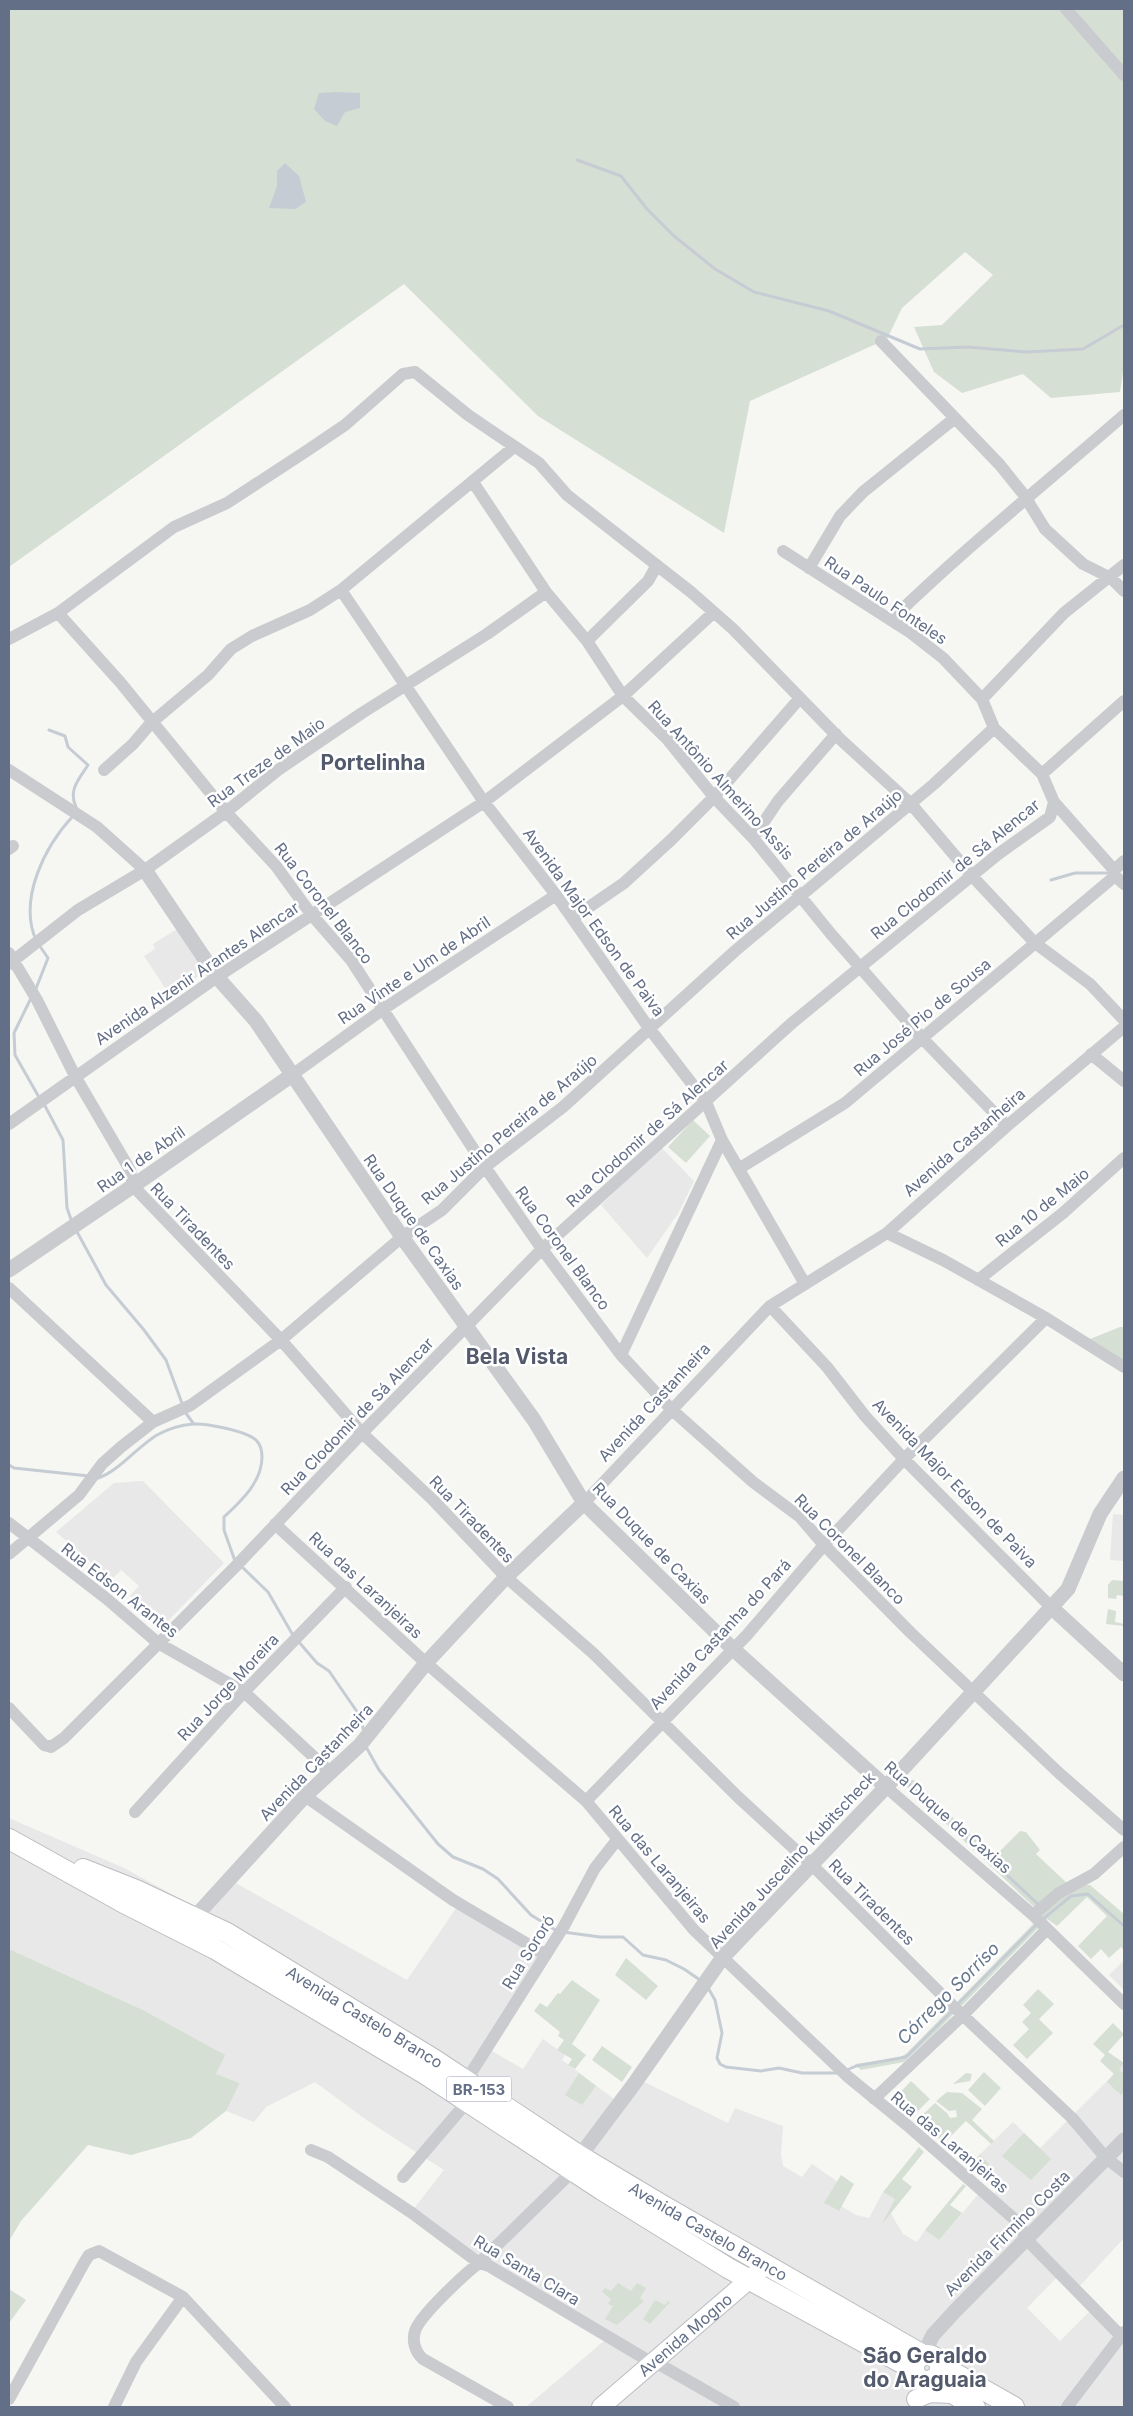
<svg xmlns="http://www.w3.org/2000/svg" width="1133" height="2416" font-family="Inter,sans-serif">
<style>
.built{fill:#e7e8e7}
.green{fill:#d6dfd4}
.water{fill:#c6ccd4}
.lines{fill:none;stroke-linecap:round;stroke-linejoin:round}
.stream{stroke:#c6ccd4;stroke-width:3}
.secondary-casing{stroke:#babdc4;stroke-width:20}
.primary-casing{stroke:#bbbdc2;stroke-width:22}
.minor{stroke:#c9cbcf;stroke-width:12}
.tertiary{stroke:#c9cbcf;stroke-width:15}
.secondary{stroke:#fff;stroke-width:18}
.primary{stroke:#fff;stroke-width:20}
.labels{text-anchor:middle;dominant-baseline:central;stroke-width:5;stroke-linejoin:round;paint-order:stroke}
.shield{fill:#fff;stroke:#929aab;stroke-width:1}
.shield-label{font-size:15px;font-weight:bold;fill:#636f87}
.street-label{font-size:16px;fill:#636f87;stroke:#fff}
.water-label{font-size:18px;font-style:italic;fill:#64778b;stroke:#fff}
.district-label{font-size:21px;font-weight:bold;fill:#525a6b;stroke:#fff}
</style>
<rect width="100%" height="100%" fill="#f6f7f3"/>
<path class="built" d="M177 929 205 972 169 994 144 956 155 949 153 944Z
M661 1147 694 1181 679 1212 647 1258 601 1205Z
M143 1481 224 1563 164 1625 130 1596 139 1586 121 1570 111 1580 56 1532 114 1483Z
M1113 1514 1124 1515V1561L1110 1560Z
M9 1818 124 1868 206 1913 234 1882 407 1980 461 1901 552 1951 492 2051 523 2069 543 2039 565 2055 562 2060 618 2102 636 2078 728 2123 735 2108 783 2126 781 2155 783 2166 802 2177 812 2164 838 2182 825 2203 838 2211 841 2206 856 2215 869 2218 883 2192 895 2199 891 2214 903 2234 917 2242 925 2230 939 2240 982 2190 990 2197 997 2191 969 2165 1013 2122 1040 2148 1124 2064V2238L1077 2289 1061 2273 1027 2308 1060 2341 1094 2307 1124 2335V2407H526L611 2335 482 2259 412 2211 444 2170 368 2121 315 2082 266 2107 254 2122 226 2111 240 2083 216 2074 224 2055 143 2010 9 1949Z
M1124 1960V1990L1109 1975Z"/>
<path class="green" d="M9 9H1124V365L1120 392 1051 398 1023 374 962 393 934 372 914 327 942 325 993 275 965 252 902 308 887 339 750 401 724 533 538 416 404 284 9 567Z
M693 1120 710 1136 686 1163 668 1147Z
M1120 1327H1124V1361L1090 1339Z
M1112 1580 1124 1581V1596L1117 1595 1116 1599 1108 1598V1585Z
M1108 1609 1116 1611 1115 1622 1124 1624V1626L1106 1624Z
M908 1780H914L994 1857 1020 1831 1026 1832 1040 1850 1036 1854 1069 1885 1036 1907 1033 1906 907 1787 905 1783Z
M1084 1885H1090L1124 1914V1950L1121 1947 1109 1958 1101 1949 1091 1959 1078 1946 1107 1916 1087 1897 1057 1926 1047 1919 936 2032 904 2062 861 2070 855 2064 899 2058 907 2053 1042 1915 1044 1908Z
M9 1949 143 2010 225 2055 216 2074 240 2083 226 2111 191 2138 131 2155 88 2145 21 2221 9 2241Z
M626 1958 658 1986 646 2000 615 1975Z
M572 1980 600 2000 572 2044 586 2055 575 2069 568 2065 572 2059 557 2050 564 2040 558 2036 560 2032 534 2011 540 2003 547 2007 558 1993 560 1994Z
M1038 1989 1054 2004 1039 2019 1053 2033 1027 2059 1013 2045 1029 2029 1022 2022 1031 2013 1023 2005Z
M1113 2023 1124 2034 1108 2052 1124 2063 1119 2070 1124 2074V2091L1121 2095 1107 2082 1114 2074 1100 2061 1105 2055 1093 2044Z
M602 2046 632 2067 622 2082 592 2060Z
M984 2072 1001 2088 985 2106 968 2090Z
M579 2073 596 2086 582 2105 565 2095Z
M966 2073 972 2074 970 2081 953 2084Z
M911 2081 930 2099 913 2116 894 2099Z
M947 2092 962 2093 982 2109 972 2120 994 2141 991 2144 966 2121 944 2143 917 2120 935 2103 947 2113 950 2118 957 2117 956 2110 949 2111 936 2101Z
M1024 2133 1051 2159 1031 2180 1002 2156Z
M919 2147 924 2152 902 2179 912 2187 882 2224 895 2199 883 2192Z
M980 2155 989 2164 979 2174 969 2165Z
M841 2175 854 2184 839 2211 824 2203Z
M963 2184 966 2186 950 2205 962 2213 939 2240 925 2230Z
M618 2283 631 2291 637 2283 646 2288 640 2298 644 2301 617 2325 605 2319 613 2306 608 2304 611 2299 602 2292 605 2288 611 2291Z
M9 2289 26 2300 9 2323Z
M655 2300 665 2305 668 2301 670 2302 650 2324 643 2319Z"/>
<path class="water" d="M337 92 360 93V108L345 112 337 126 325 121 314 109 319 93Z
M285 163 299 176 306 202 295 209 269 208 277 186V171Z"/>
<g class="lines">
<path class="stream" d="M577 160 621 176 647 209 674 236 715 269 754 292 829 311 920 349 968 347 1026 352 1083 349 1124 325
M49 730 65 736 68 747 88 765C79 779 68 790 76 807
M1051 880 1075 873H1112
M36 940C18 899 45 846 73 816
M35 991 48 958 39 945
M32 996 14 1033 15 1055 40 1099
M44 1104 63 1140 67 1208 72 1222
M76 1230 106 1285 144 1330 166 1360 183 1406
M185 1412 193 1423
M9 1465 14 1468 89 1476
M98 1478C118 1472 137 1447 157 1435 168 1429 180 1425 193 1424 206 1423 246 1431 256 1440 261 1445 262 1450 262 1457 262 1482 241 1501 224 1517V1530L235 1561
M240 1565 268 1592 294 1637
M298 1641 317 1663 329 1671 360 1716 364 1732
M365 1745 379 1770 438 1844 453 1857 483 1869 498 1879 531 1915 557 1931
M908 1783 1039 1905
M1043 1919 1071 1896 1088 1894 1124 1926
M563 1932 600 1937H623L643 1955 666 1960 684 1969 700 1980
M707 1986 715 2000 722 2033 717 2058 720 2064 726 2067 761 2071 779 2068 802 2073H839
M956 2006 1038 1923
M847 2070 856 2066 906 2057 952 2011"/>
<defs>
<g id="secondary">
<path d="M916 2399 930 2393 952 2394"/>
<path id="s1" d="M601 2407 758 2272"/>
</g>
<g id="primary">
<path d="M9 1839 124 1903 215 1949 425 2074 602 2190 728 2268 913 2369"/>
<path id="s2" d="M83 1869 136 1890 227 1933 435 2060 580 2156 662 2205 923 2355"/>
<circle cx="927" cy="2368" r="13"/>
<path d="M940 2365 1014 2407"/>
<path d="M931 2380 975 2407"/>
</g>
</defs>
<use href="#secondary" class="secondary-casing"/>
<use href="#primary" class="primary-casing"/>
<path class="minor" d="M1066 9 1124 75
M881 341 1000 465 1024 495 1045 529 1083 564 1111 578 1124 591
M473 482 546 592 587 641 623 696 667 739 714 797 753 838 831 934 922 1038 1007 1126
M783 551 911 633 943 658 982 699 994 728 1042 774 1054 802 1114 870 1115 876
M809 568 840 516 863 492 955 418
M341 590 484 802 556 895 649 1028 706 1102 722 1140 805 1284
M58 613 120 682 226 812 276 866 311 914 351 960 485 1167 542 1249 621 1355 671 1409 753 1482 800 1517 824 1545 910 1632 1059 1773 1124 1830
M891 620C965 548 1046 483 1124 415
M9 639 58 613 174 527 227 503 308 450 345 425 403 374 415 372 468 415 539 463 567 495 691 592 733 629 840 739 911 804 973 877 1035 943 1090 984 1124 1020
M587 641 648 581 657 565
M982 699 1064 613 1124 565
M9 770 97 827 145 870
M104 770 133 744 151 723 208 675 231 649 252 636 310 610 341 590 514 447
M1042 774 1124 701
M753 838 778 801 836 734
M9 849 13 846
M1114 870 1124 861
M1115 876 1124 884
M573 918 624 883 671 840 714 797 800 698
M9 953 37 1000 75 1076 130 1170 133 1186 281 1340 362 1433 434 1501 506 1577 594 1654 738 1797 812 1865 953 2006 1072 2118 1106 2158 1124 2172
M9 964 78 910 145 870 226 812 278 770 362 713 487 634 546 592
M1091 1054 1124 1081
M292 1075 382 1010 556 895
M9 1124 217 977 484 802 623 696 713 613
M740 1168 845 1103 1115 876
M887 1233 943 1260 1046 1318 1124 1367
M978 1280 1063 1213 1124 1158
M9 1288 153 1422
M770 1306 827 1367 865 1416 904 1459 1051 1607
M621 1355 722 1140
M584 1503 770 1306 887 1233 1007 1126 1124 1027
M9 1523 107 1599 158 1643 244 1692 330 1772
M275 1524 426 1663 586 1801 694 1930 847 2076 907 2125 1020 2224 1025 2238 1121 2336
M9 1554 79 1495 102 1464 121 1447 153 1422 191 1405 281 1340 402 1237 442 1210 485 1167 563 1107 735 951 934 784 994 728
M9 1708 44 1745 51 1747 64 1738 235 1567 362 1433 542 1249 792 1023 997 855 1050 817 1054 802
M886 1787 1033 1915 1124 2004
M305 1796 453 1900 546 1955
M586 1801 747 1635 824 1545 904 1459 1046 1318
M135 1812 244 1692 346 1587
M1033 1915 1059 1893 1094 1874 1124 1847
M466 2081 564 1926 595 1868 617 1840
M874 2099 963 2015 1047 1929
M311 2150 328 2157 412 2213 479 2263 489 2266 644 2358 664 2367 734 2407
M403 2177 467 2102
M9 2399 84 2263 89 2255 99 2251 183 2297 285 2407
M114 2407 136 2362 183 2297
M508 2407 423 2359C415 2352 412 2341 415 2331 420 2315 466 2273 479 2263L573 2171
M1067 2407 1124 2332"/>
<path class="tertiary" d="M145 870 217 977 256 1021 402 1237 534 1420 584 1503 732 1648 886 1787
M9 1270 133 1186 292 1075
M1051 1607 1124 1674
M194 1918 305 1796 360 1745 426 1663 506 1577 584 1503
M580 2156 634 2084 723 1957 886 1787 1068 1589 1100 1514 1124 1478
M923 2355 933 2335 955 2311 1124 2140"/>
<use href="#secondary" class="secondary"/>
<use href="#primary" class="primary"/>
</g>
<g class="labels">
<rect class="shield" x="446.5" y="2076.5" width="65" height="25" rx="4"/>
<g class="shield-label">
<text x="479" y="2089">BR-153</text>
</g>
<g class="street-label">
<text transform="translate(886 600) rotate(34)">Rua Paulo Fonteles</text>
<text transform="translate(266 762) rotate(-36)">Rua Treze de Maio</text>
<text transform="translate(721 780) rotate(48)">Rua Antônio Almerino Assis</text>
<text transform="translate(814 864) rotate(-40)">Rua Justino Pereira de Araújo</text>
<text transform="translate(955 869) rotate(-39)">Rua Clodomir de Sá Alencar</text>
<text transform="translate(324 903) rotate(52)">Rua Coronel Blanco</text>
<text transform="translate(594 922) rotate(54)">Avenida Major Edson de Paiva</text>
<text transform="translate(414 970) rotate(-34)">Rua Vinte e Um de Abril</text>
<text transform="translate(197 973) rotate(-34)">Avenida Alzenir Arantes Alencar</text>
<text transform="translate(922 1017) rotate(-40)">Rua José Pio de Sousa</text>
<text transform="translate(509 1129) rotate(-40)">Rua Justino Pereira de Araújo</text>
<text transform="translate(647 1133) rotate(-42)">Rua Clodomir de Sá Alencar</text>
<text transform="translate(964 1142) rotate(-41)">Avenida Castanheira</text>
<text transform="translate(141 1159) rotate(-35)">Rua 1 de Abril</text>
<text transform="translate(1042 1207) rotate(-39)">Rua 10 de Maio</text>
<text transform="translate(414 1222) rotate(55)">Rua Duque de Caxias</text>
<text transform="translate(193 1226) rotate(46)">Rua Tiradentes</text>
<text transform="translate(563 1248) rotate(54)">Rua Coronel Blanco</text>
<text transform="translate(654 1402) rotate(-47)">Avenida Castanheira</text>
<text transform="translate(357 1416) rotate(-46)">Rua Clodomir de Sá Alencar</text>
<text transform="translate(955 1483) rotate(46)">Avenida Major Edson de Paiva</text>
<text transform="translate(472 1519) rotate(46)">Rua Tiradentes</text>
<text transform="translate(652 1543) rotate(46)">Rua Duque de Caxias</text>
<text transform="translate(850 1549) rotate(45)">Rua Coronel Blanco</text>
<text transform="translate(366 1585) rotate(43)">Rua das Laranjeiras</text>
<text transform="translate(120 1590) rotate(38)">Rua Edson Arantes</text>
<text transform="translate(720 1634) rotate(-47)">Avenida Castanha do Pará</text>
<text transform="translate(228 1687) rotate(-47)">Rua Jorge Moreira</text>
<text transform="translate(316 1762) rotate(-46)">Avenida Castanheira</text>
<text transform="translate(948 1817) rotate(41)">Rua Duque de Caxias</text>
<text transform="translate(792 1860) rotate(-47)">Avenida Juscelino Kubitscheck</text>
<text transform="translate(660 1864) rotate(50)">Rua das Laranjeiras</text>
<text transform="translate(872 1902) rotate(45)">Rua Tiradentes</text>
<text transform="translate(528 1952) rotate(-58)">Rua Sororó</text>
<text stroke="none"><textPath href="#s2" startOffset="319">Avenida Castelo Branco</textPath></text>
<text transform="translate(950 2142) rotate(40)">Rua das Laranjeiras</text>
<text stroke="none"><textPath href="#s2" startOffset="724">Avenida Castelo Branco</textPath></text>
<text transform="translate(1007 2233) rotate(-45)">Avenida Firmino Costa</text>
<text transform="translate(527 2270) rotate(31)">Rua Santa Clara</text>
<text stroke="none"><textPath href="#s1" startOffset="111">Avenida Mogno</textPath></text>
</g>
<g class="water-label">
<text transform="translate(948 1993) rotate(-45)">Córrego Sorriso</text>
</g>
<g class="district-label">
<text x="373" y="762">Portelinha</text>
<text x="517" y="1356">Bela Vista</text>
<text x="925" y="2355">São Geraldo<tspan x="925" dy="24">do Araguaia</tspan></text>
</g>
</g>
<rect width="1133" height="2416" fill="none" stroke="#636f87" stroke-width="20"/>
</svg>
